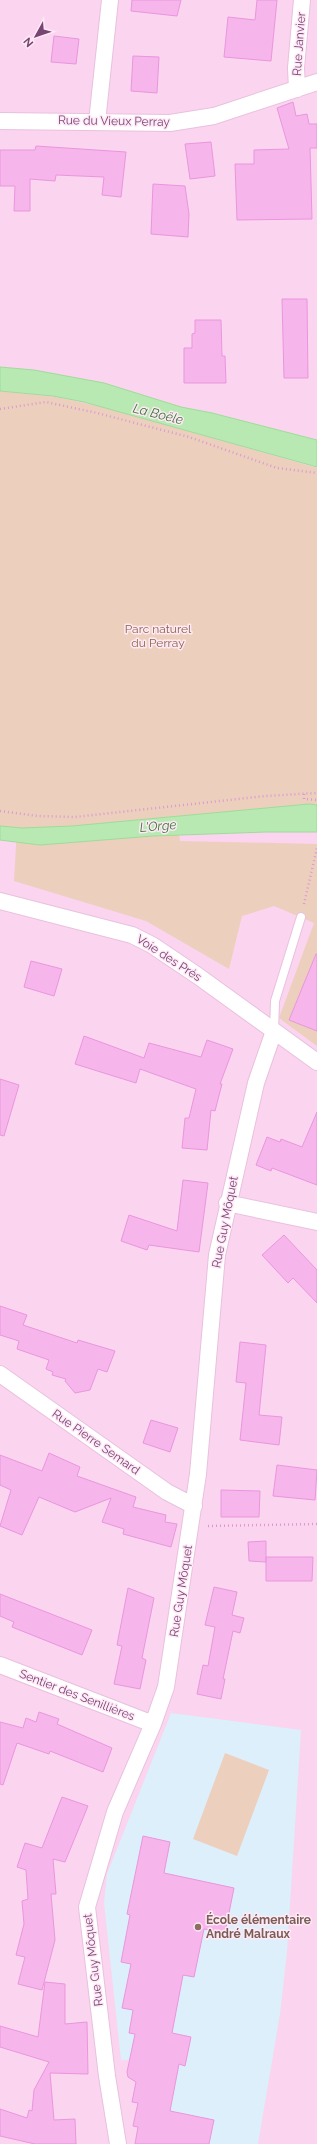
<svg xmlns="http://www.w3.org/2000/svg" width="317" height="2144" font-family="Raleway,sans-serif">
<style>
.residential{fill:#fbd4ef}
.education{fill:#ddeffa}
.green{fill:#edcfbe}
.water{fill:#b8e9b3;stroke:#9edc99}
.building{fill:#f6b6eb;stroke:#ea95de}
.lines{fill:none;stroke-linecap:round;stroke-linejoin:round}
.service-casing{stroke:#e8c1de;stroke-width:10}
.minor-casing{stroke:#e8c1de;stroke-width:18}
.path{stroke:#db99d1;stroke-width:2.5;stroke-dasharray:1 3;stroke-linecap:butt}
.service{stroke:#fff;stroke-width:8}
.minor{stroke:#fff;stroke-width:16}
.education-dot{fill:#8d6e63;stroke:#ffe9f7;stroke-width:1.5}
.labels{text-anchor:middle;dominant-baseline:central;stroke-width:3;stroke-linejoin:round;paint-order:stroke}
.street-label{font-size:12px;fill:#774571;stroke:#ffe9f7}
.park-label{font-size:12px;fill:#8b6441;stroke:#ffe9f7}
.education-label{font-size:12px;font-weight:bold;fill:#785e54;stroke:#ffe9f7;text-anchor:start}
.water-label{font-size:13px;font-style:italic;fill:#3a7735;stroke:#ffe9f7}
</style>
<rect width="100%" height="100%" fill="#fee1f3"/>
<path class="residential" d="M0 0H317V2144H0Z"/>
<path class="education" d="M171 1713 301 1730 287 1952 280 2014 258 2144H135L138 2127 133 2126 138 2104 132 2102 137 2080 128 2077 127 2072 129 2060H121L104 1903 107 1874Z"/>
<path class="green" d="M0 391 56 397 107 408 317 468V805L177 817 180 841 317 844V1046L279 1018 314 923 274 906 242 916 229 969 146 921 14 881 17 828 0 826Z
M225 1753 269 1770 237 1856 193 1839Z"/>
<path class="water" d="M0 367 34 370 104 383 181 407 212 413 317 440V467L84 402 53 396 0 391Z
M309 804 317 805V832H266L153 836 40 845 0 840V826L22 828 72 826Z"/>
<path class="building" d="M132 0H181L177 16 131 11Z
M257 0H277L271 61 224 57 228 17 255 20Z
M54 36 79 39 76 64 51 62Z
M133 56 159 57 157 93 131 91Z
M293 102 296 116 307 114 309 124H317V148H310L312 219 237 220 235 164H254V150L289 149 277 108Z
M211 142 215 176 190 179 185 144Z
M36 146 126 152 121 197 102 195 104 177 56 175 55 181 30 179V211H14L15 186H0V150H35Z
M153 184 185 186 189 214 188 237 151 234Z
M282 299H307L308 378H284Z
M195 320H221L222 356H225L226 383H184V348H192V334L195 333Z
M316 954H317V1031L289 1020Z
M31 961 62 969 54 996 24 987Z
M84 1036 144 1058 149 1043 201 1057 207 1040 233 1049 220 1084H222L215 1111 211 1110 207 1150 182 1148 185 1118H189L196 1089 140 1069 136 1083 75 1064Z
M0 1079 19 1085 4 1136 0 1135Z
M317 1112V1185L272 1168 271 1171 256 1165 267 1137 280 1142 281 1139 302 1147Z
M183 1180 208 1183 199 1252 149 1245 147 1250 121 1241 129 1215 177 1231Z
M284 1235 317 1270V1303L293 1278 288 1283 262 1255Z
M0 1306 27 1315 23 1325 77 1343 78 1340 115 1351 107 1372 98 1369 90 1390 75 1393 65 1381 66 1379 52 1375 53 1372 46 1369 49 1360 17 1349 19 1341 0 1335Z
M240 1342 266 1345 259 1415 282 1417 279 1445 240 1440 246 1383 236 1382Z
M151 1420 178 1428 170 1452 143 1443Z
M49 1453 80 1467 77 1476 136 1497 133 1507 166 1515 165 1522 177 1524 171 1547 123 1534 124 1529 102 1522 111 1498 75 1512 39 1497 22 1535 0 1526 11 1490 0 1485V1455L42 1471Z
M277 1465 317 1470 315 1500 273 1496Z
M221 1490 260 1491 259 1517H221Z
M266 1541V1562L249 1561 248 1542Z
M266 1557H313L312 1581H266Z
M214 1587 237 1592 232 1615 244 1618 240 1633 233 1631 223 1679H225L221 1699 197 1694 203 1665 208 1666 215 1627 205 1625Z
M128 1588 154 1598 142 1658 146 1660 140 1689 114 1684 122 1646 117 1645Z
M0 1594 92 1630 82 1655 12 1627 14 1622 0 1616Z
M39 1712 59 1719 57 1724 112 1748 103 1772 50 1751 49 1754 17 1743 3 1785 0 1784V1722L23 1728 26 1718 36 1722Z
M62 1797 88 1806 65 1862 53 1859 56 1894H51L55 1940 42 1990 18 1984 25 1957 16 1955 24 1924 22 1901 28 1899 26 1870 17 1867 25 1843 42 1848Z
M143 1836 170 1842 164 1873 234 1888 225 1933 204 1929 194 1977 183 1975 172 2033 191 2037 185 2066 179 2064 170 2111 214 2120 209 2144H135L138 2127 133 2126 138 2103 132 2102 136 2082 128 2077 127 2072 135 2034 129 2033 133 2010 122 2008 131 1964 121 1962 130 1915 127 1914Z
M45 1982 65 1984V2024L87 2022 88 2074 50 2073 54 2120 75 2119 76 2144H35L0 2136V2109L27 2118 29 2110 32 2111 34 2090 49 2062 0 2047V2026L38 2037Z"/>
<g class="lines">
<defs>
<path id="service" d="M274 1031 275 1001 301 917"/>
<path id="minor" d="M297 89 296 68 302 0
M0 121 170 123 214 116 317 82
M97 122 110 0
M0 901 132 935 152 945 198 976 317 1062
M227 1203 317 1222
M0 1374 167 1492 194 1506
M0 1665 153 1724
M118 2144 107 2076 87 1907 115 1812 153 1724 166 1687 198 1474 217 1255 256 1083 274 1031"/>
</defs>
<use href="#service" class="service-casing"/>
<use href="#minor" class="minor-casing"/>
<path class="path" d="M0 409 46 402 97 413 189 437 277 468 317 473
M304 794V799L317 800
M0 811 38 816 75 817 265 796 317 793
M304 904 317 848
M208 1526 317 1524"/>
<use href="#service" class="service"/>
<use href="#minor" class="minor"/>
</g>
<circle class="education-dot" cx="198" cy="1927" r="4"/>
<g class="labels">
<g class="street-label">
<text transform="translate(299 44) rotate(-86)">Rue Janvier</text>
<text transform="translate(114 121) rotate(1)">Rue du Vieux Perray</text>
<text transform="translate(169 958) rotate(33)">Voie des Prés</text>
<text transform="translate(225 1222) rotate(-79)">Rue Guy Môquet</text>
<text transform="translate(96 1442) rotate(35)">Rue Pierre Semard</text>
<text transform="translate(181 1591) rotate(-81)">Rue Guy Môquet</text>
<text transform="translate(77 1695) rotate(21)">Sentier des Senillières</text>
<text transform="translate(93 1960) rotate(-97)">Rue Guy Môquet</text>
</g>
<g class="park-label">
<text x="158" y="629">Parc naturel<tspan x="158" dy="14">du Perray</tspan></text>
</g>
<g class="education-label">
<text x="206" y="1920">École élémentaire<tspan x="206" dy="14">André Malraux</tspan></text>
</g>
<g class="water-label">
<text transform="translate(158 414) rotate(14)">La Boële</text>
<text transform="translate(158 826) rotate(-5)">L'Orge</text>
</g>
</g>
<g transform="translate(36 36) rotate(230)" stroke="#ffe9f7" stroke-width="3" paint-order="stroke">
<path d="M0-3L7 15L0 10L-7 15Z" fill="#774571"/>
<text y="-6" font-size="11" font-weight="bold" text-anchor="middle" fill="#774571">N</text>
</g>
</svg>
